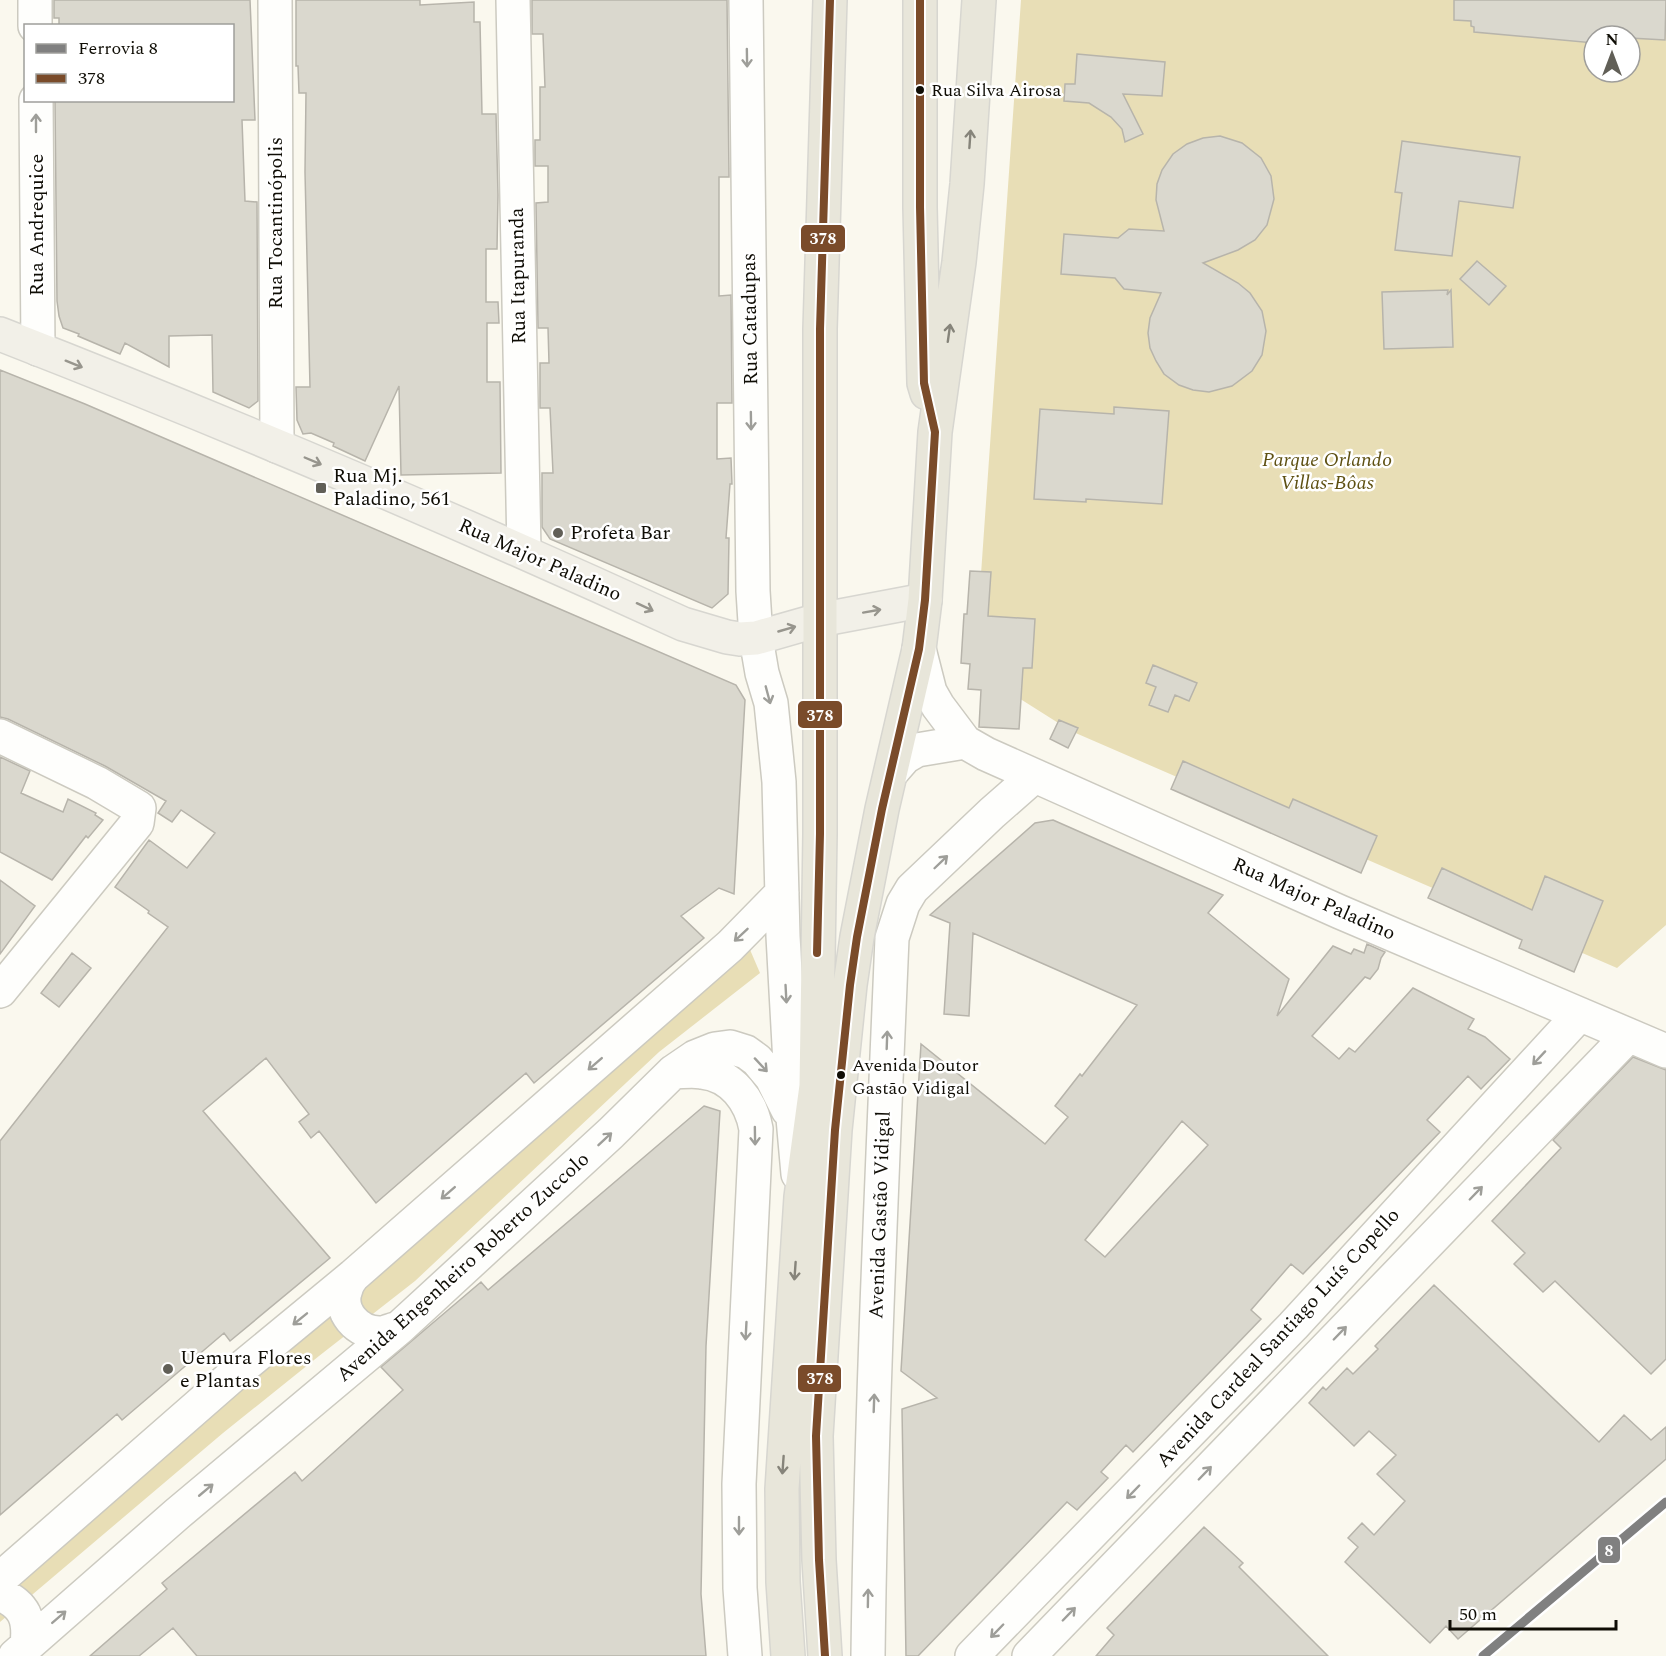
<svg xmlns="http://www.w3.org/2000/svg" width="1666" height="1656" font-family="Spectral,serif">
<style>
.green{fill:#e8deb6;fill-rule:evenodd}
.building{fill:#dad8ce;stroke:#b7b4ab;stroke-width:1.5;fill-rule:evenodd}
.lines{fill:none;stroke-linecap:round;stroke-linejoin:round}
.minor-casing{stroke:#cccac0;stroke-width:36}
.major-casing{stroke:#d7d6d0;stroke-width:36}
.highway-casing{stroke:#d7d6d0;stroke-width:36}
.minor{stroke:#fefefc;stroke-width:33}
.major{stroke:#f2f0e8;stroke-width:33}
.highway{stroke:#e8e6da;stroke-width:33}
.bus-1-casing{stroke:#fff;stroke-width:12}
.bus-1{stroke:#7a4b2a;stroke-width:8}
.rail-1-casing{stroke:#fff;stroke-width:14}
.rail-1{stroke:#808080;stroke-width:9}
.oneway{stroke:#9e9e99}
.oneway2{stroke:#86847a}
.oneway3{stroke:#97958d}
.bus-dot{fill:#0f0d05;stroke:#fff;stroke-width:2}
.poi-dot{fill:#615f57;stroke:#fff;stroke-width:2}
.labels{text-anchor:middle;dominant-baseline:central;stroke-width:5;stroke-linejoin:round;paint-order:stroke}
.bus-label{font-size:18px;fill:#0f0d05;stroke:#fff;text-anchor:start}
.street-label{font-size:20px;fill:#0f0d05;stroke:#fff}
.park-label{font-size:20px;font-style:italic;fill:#5e5012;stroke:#fff}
.poi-label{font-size:20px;fill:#0f0d05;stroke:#fff;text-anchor:start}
.line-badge{stroke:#fff;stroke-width:2}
.badge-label{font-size:16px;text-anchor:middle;font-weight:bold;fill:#fff}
</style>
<rect width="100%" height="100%" fill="#faf8ee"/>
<path class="green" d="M1021 0H1666V925L1617 968 1071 731 990 680 979 603ZM1594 36H1630V72H1594Z
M748 945 760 973 659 1052 415 1281 319 1356 223 1433 0 1622V1590Z"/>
<path class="building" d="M54 0H250L255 120H242L245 201 257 202 258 401 249 408 213 392 212 335 169 336V367L125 343 120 354 78 336 79 334 63 328 59 316 57 301 55 100H232V26H59V18H54Z
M296 0H420V5L474 2V22H480L482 114H496L498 195 497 249H486V302H498L499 323H487V382H500L501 473 401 475 399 386 365 461 333 446 334 443 311 433 303 434 297 420 296 387H310L305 172 306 93H299L298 66H296Z
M532 0H727L729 177H719V296L731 295 732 403H717V459L731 458 732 484H730L726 538H729L728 594 712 608 550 539 542 527V473H553L550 408H540V363H549L548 328H538L536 203 548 202V166H535V140H540V87H545L543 34H532Z
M1454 0H1666L1665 40 1630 38V36H1594V43L1474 32V27L1471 26V21L1454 20Z
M1077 54 1165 62 1162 96 1123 94 1143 134 1125 142 1122 129 1111 117 1089 103 1064 101 1065 84H1075Z
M1220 136 1242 143 1261 158 1271 176 1274 199 1267 225 1255 240 1238 250 1203 263 1238 283 1250 293 1262 311 1266 331 1262 355 1252 371 1232 386 1209 392 1193 390 1179 385 1164 374 1156 361 1150 348 1148 333 1150 318 1161 293 1124 289 1115 278 1061 274 1064 234 1118 238 1129 229 1164 231 1156 200 1157 184 1162 170 1173 154 1187 144 1203 138Z
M1402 141 1520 157 1513 208 1459 201 1452 256 1395 250 1402 193 1395 192Z
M1477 261 1506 286 1489 305 1460 279Z
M1448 290 1447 295 1451 290 1453 347 1384 349 1382 292Z
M0 370 85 404 736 685 745 700 734 894 719 888 681 916 704 938 534 1083 526 1073 376 1203 319 1131 311 1138 299 1122 309 1114 266 1058 203 1111 330 1258 230 1341 224 1333 122 1420 117 1414 0 1515V1141L168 927 148 913 149 911 115 887 149 840 187 868 215 833 181 810 172 822 158 813 166 801 105 766 8 719 0 717Z
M1114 407 1169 411 1162 504 1086 499V502L1034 499 1040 409 1114 414Z
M970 571 991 572 988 616 1035 619 1032 668H1023L1019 729 979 727 981 690 968 689 970 664 961 663 964 614H967Z
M1153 665 1197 683 1189 701 1175 695 1168 712 1149 705 1156 687 1146 683Z
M1059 720 1078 728 1068 748 1050 739Z
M0 757 30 771 21 793 63 812 68 799 96 813 95 815 103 820 88 838 86 836 52 880 0 852Z
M1183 761 1289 808 1293 799 1377 836 1361 873 1171 789Z
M1053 820 1223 895 1208 913 1289 979 1277 1016 1333 946 1351 954 1354 949 1364 953 1367 944 1385 952 1381 958 1378 969 1370 979 1365 977 1312 1036 1339 1059 1349 1048 1355 1052 1413 988 1474 1019 1468 1029 1485 1037 1510 1059 1481 1089 1468 1076 1427 1120 1440 1132 1303 1274 1291 1264 1251 1310 1261 1319 1133 1452 1126 1445 1101 1472 1108 1478 1077 1510 1067 1502 918 1656H906L902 1409 937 1398 901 1371 921 1044 1045 1144 1068 1117 1055 1106 1080 1074 1082 1076 1137 1005 973 933 969 1016 944 1014 950 923 930 915 1035 823ZM1182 1121 1208 1145 1105 1257 1085 1240Z
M1442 868 1532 910 1545 876 1603 901 1574 972 1519 948 1522 940 1428 898Z
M0 880 35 906 0 954Z
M72 953 91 968 59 1007 41 993Z
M1633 1057 1666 1070V1359L1651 1374 1555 1281 1543 1292 1514 1264 1525 1253 1492 1221 1561 1148 1553 1140Z
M704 1106 720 1111 706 1346 701 1594 706 1656H197L173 1628 139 1656H90L167 1589 162 1583 295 1472 302 1481 403 1390 381 1367 481 1282 488 1290Z
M1434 1285 1599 1442 1624 1415 1651 1440 1666 1427V1459L1458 1639 1446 1626 1430 1643 1345 1562 1358 1547 1348 1538 1362 1523 1374 1535 1405 1501 1377 1474 1396 1455 1369 1431 1354 1446 1309 1403 1323 1387 1326 1390 1347 1368 1353 1374 1378 1349 1375 1346Z
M1204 1527 1243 1563 1239 1567 1328 1656H1096L1114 1635 1107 1628Z"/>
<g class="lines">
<defs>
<path id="minor" d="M35 0V26
M275 0 277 446
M513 0 524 551
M746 0 753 591 756 638 762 673 771 703 779 782 783 936 793 1118 798 1174
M36 100 38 349
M919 649 930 692 938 706 965 742 986 754 1340 912 1666 1051
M0 736 97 783 139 808 137 823 0 991
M891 773 905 757 917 750 965 742
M673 1072C682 1072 692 1070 702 1072 732 1075 751 1101 756 1129L739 1484 740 1588 745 1656
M353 1276C350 1280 347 1284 346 1289 337 1311 358 1334 381 1333 386 1333 393 1329 399 1328
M0 1579 239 1370 353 1276 730 946 782 893
M0 1594C25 1605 30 1619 27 1645
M15 1656 177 1514 399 1328 611 1133 673 1072 695 1057 715 1049 730 1047 746 1052 757 1060 772 1078 788 1110
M868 1656C871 1416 882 1177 892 938L903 904 912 889 992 813 1033 777
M972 1656 1293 1326 1579 1015
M1029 1656 1628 1036"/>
<path id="major" d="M0 334C231 424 458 521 683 624L727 637 740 639 756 638 819 620 925 600"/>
<path id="highway" d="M920 0V207L924 383 927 393
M788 1656 783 1582 782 1489 801 1197 816 1086 820 834V329L830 0
M825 1656 819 1560 816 1436 835 1130 850 985 857 937 882 809 919 649 925 600 935 432 959 262 967 184 979 0"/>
</defs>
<use href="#minor" class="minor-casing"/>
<use href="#major" class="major-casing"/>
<use href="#highway" class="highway-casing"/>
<use href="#minor" class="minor"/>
<use href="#major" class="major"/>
<use href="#highway" class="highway"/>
<defs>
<path id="bus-1" d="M817 953 820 834V329L830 0
M825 1656 819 1560 816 1436 835 1130 850 985 857 937 882 809 919 649 925 600 935 432 924 383 920 207V0"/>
</defs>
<use href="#bus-1" class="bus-1-casing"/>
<use href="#bus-1" class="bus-1"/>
<defs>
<path id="rail-1" d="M1483 1656 1666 1502"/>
</defs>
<use href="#rail-1" class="rail-1-casing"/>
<use href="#rail-1" class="rail-1"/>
</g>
<defs><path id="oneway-shaft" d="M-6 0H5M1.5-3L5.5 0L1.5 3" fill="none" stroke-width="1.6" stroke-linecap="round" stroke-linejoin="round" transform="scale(1.5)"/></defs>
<g class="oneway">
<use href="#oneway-shaft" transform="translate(747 58) rotate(89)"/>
<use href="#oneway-shaft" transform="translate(36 123) rotate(-90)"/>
<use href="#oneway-shaft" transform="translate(751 421) rotate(89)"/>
<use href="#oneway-shaft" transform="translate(768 695) rotate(75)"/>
<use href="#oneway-shaft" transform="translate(941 862) rotate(-44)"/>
<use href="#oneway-shaft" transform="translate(741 935) rotate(137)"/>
<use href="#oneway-shaft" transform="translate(786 994) rotate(87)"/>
<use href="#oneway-shaft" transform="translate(887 1040) rotate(-88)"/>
<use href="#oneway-shaft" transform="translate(1539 1058) rotate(133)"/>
<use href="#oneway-shaft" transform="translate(595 1064) rotate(139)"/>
<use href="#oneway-shaft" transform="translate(761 1065) rotate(47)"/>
<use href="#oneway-shaft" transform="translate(755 1136) rotate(89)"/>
<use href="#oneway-shaft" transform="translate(605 1139) rotate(-43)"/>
<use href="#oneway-shaft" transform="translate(448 1193) rotate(139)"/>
<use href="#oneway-shaft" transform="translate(1476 1193) rotate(-46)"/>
<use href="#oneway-shaft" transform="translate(300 1319) rotate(141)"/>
<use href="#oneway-shaft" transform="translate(746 1331) rotate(93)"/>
<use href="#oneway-shaft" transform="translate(1340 1333) rotate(-46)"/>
<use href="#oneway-shaft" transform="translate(874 1403) rotate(-88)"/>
<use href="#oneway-shaft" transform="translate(1205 1473) rotate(-46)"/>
<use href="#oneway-shaft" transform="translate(206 1490) rotate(-40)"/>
<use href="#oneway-shaft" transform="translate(1133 1492) rotate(134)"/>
<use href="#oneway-shaft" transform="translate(739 1526) rotate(90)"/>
<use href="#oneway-shaft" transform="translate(868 1598) rotate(-89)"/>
<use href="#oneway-shaft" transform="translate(1069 1614) rotate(-46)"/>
<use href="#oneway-shaft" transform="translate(59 1617) rotate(-41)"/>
<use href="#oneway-shaft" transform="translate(997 1631) rotate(134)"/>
</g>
<g class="oneway2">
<use href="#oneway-shaft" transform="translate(970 139) rotate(-86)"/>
<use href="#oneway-shaft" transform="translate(949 333) rotate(-82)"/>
<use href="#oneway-shaft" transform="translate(795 1271) rotate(94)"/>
<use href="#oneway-shaft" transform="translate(783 1465) rotate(94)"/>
</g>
<g class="oneway3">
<use href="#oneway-shaft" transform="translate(74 364) rotate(22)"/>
<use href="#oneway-shaft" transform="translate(313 461) rotate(23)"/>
<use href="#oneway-shaft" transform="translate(645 607) rotate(25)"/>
<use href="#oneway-shaft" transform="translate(872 611) rotate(-10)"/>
<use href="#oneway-shaft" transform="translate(787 629) rotate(-16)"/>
</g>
<g class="bus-dot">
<circle cx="920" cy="90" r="5"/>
<circle cx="841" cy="1075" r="5"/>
</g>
<g class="poi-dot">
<rect x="315" y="482" width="12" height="12" rx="3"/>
<circle cx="558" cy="533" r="6"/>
<circle cx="168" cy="1369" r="6"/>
</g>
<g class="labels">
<g class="bus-label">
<text x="931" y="90">Rua Silva Airosa</text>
<text x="852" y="1065">Avenida Doutor<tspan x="852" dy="23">Gastão Vidigal</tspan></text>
</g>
<g class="street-label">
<text transform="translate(276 223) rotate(-90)">Rua Tocantinópolis</text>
<text transform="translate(37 225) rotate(-90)">Rua Andrequice</text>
<text transform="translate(518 276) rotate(-91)">Rua Itapuranda</text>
<text transform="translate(750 319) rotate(-91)">Rua Catadupas</text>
<text transform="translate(540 560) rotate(24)">Rua Major Paladino</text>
<text transform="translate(1314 899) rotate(24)">Rua Major Paladino</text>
<text transform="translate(880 1215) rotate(-88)">Avenida Gastão Vidigal</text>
<text transform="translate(463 1267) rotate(-42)">Avenida Engenheiro Roberto Zuccolo</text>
<text transform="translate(1278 1338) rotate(-47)">Avenida Cardeal Santiago Luís Copello</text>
</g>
<g class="park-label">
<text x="1327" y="460">Parque Orlando<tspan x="1327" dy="23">Villas-Bôas</tspan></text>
</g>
<g class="poi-label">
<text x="333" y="476">Rua Mj.<tspan x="333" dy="23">Paladino, 561</tspan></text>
<text x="570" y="533">Profeta Bar</text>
<text x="180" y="1358">Uemura Flores<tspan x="180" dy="23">e Plantas</tspan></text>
</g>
</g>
<g class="line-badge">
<rect x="800" y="224" width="46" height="29" rx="6" fill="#7a4b2a"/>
<rect x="797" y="700" width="46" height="29" rx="6" fill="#7a4b2a"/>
<rect x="797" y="1364" width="45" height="29" rx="6" fill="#7a4b2a"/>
<rect x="1597" y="1536" width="24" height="28" rx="6" fill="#808080"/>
</g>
<g class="badge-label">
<text x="823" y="244">378</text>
<text x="820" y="721">378</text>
<text x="820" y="1384">378</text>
<text x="1609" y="1556">8</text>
</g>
<rect x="24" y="24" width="210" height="78" fill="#ffffff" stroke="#9f9e9b" stroke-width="1.5"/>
<rect x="36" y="44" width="30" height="9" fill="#808080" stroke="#9f9e9b" stroke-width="1.5"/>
<text x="78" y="54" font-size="18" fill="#0f0d05">Ferrovia 8</text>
<rect x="36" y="74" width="30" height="9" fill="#7a4b2a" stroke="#9f9e9b" stroke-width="1.5"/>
<text x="78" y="84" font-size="18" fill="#0f0d05">378</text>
<g transform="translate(1612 54)"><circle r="28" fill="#ffffff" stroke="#9f9e9b" stroke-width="1.5"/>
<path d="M0-4.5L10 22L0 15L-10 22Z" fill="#615f57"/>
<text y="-9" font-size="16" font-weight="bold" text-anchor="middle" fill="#0f0d05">N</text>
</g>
<path d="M1450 1620v9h166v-9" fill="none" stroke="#0f0d05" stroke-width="3"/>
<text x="1459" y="1620" font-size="18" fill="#0f0d05" stroke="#ffffff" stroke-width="4.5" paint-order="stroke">50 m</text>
</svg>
